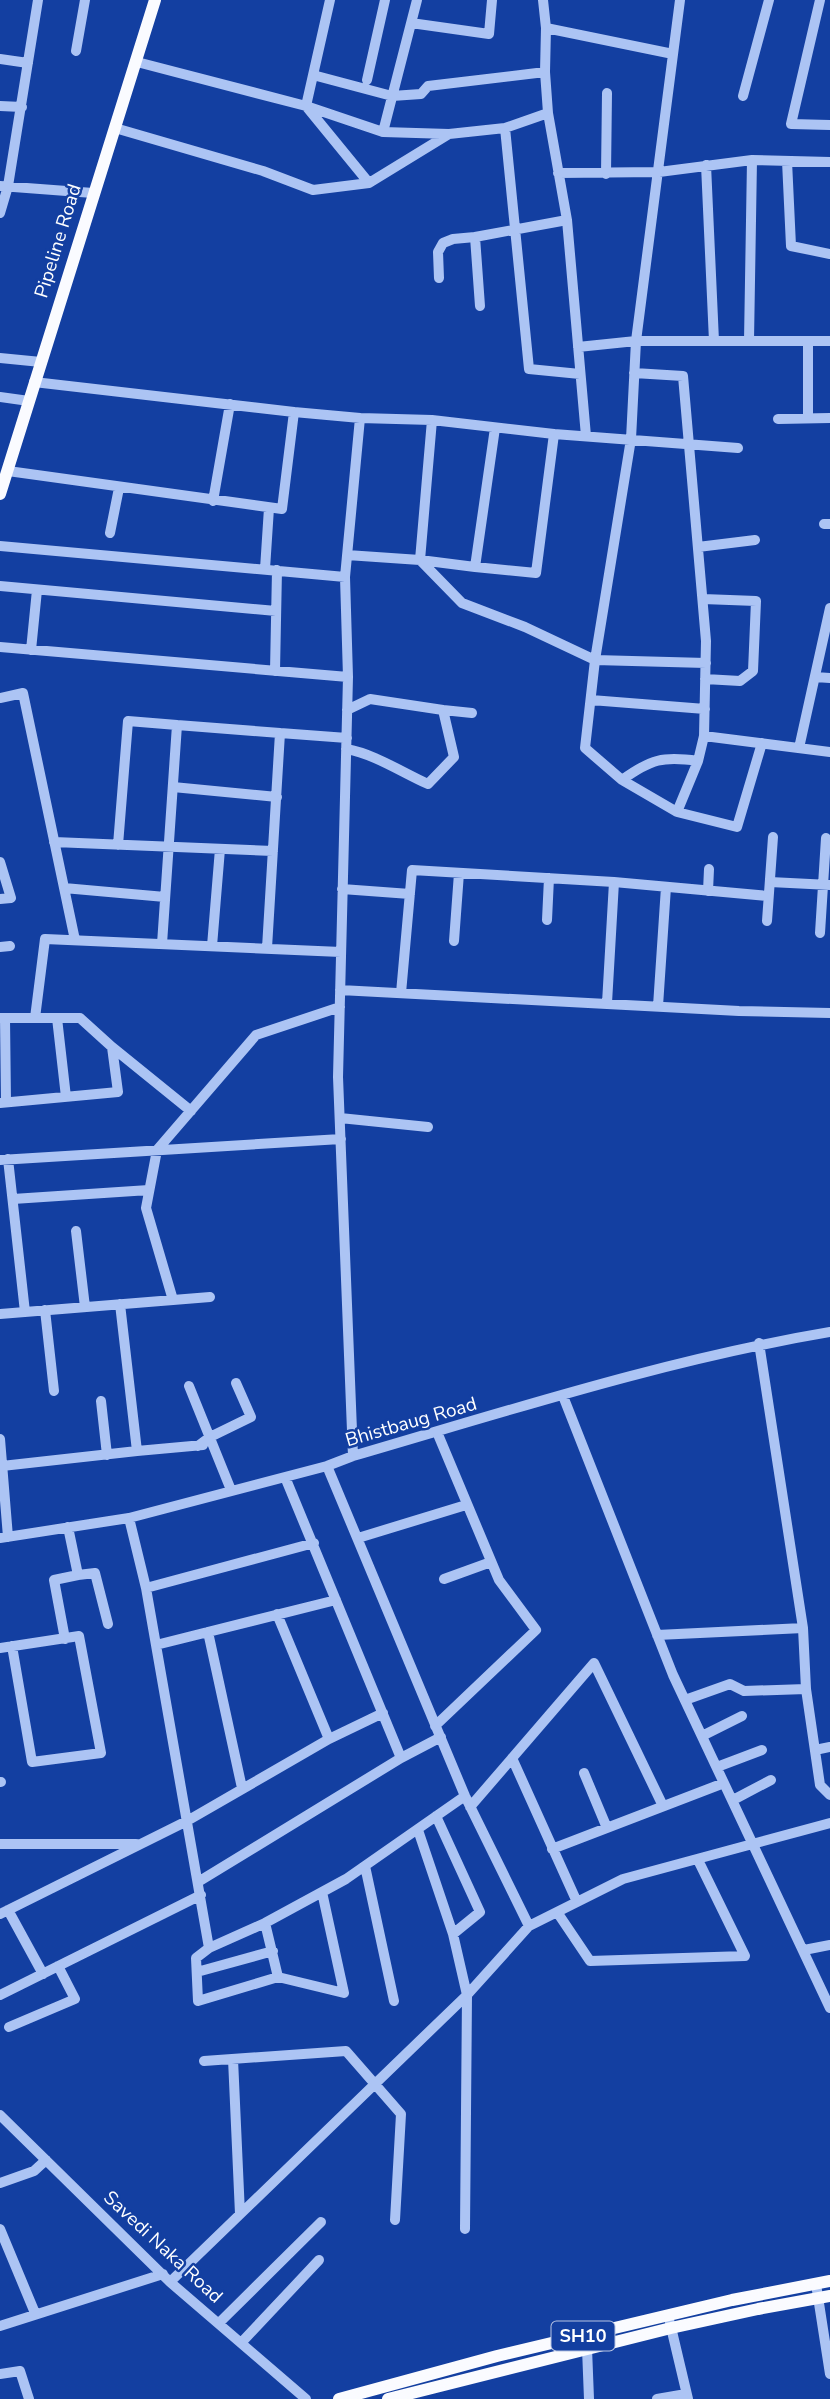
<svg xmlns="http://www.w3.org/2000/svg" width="830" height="2399" font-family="'Nunito Sans',sans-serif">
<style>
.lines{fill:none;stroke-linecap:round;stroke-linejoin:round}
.minor{stroke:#acc4f4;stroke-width:10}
.major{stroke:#fafbff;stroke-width:12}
.labels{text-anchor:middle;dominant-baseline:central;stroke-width:5;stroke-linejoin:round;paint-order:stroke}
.shield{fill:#133fa1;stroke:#b8c5e3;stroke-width:2}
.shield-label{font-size:18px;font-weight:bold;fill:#fff}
.street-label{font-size:19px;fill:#fff;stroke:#133fa1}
</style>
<rect width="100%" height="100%" fill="#133fa1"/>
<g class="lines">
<path class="minor" d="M330 0 306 106 369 183
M543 0 546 28 545 72 548 113 567 220 586 436
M820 0 791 124 830 125
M411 23 489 34 492 0
M546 28 673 54
M76 51 85 0
M0 59 28 63
M137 62 306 106 383 132 417 0
M313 75 392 96 421 94 428 86 545 72
M367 80 385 0
M743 96 769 0
M0 106 22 107
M115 128 263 171 313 190 369 183 449 134 505 128 548 113
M505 128 529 369 580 374
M383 132 449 134
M787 161 791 246 830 254
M706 165 714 341
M558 173 659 172 752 160 830 162
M606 174 607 93
M0 186 93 193
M0 213 8 186 38 0
M439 278 438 252 443 243 453 239 475 237
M480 306 475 237 567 220
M749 341 752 160
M578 347 636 341 680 0
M0 358 41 362
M634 373 683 376 706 641 704 736 698 761
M34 382 294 412 360 418 432 420 554 434 738 448
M0 397 29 401
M808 417V341
M778 419 830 418
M495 428 475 567 420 560 462 603 525 627 595 660 706 663
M8 471 282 509 294 412
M213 501 230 404
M824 524H830
M110 533 119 488
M0 546 345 577
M698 547 755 540
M347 555 420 560 432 420
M475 567 536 573 554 434
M265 569 269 508
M0 586 276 611
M703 599 756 601 753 671 740 681 705 679
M0 647 348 677
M31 650 37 590
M275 671 277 570
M815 677 830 678
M0 698 23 693 75 940
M591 700 705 709
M443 710 472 713
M704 736 830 752
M799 748 830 608
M346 749C375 754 401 772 428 784L454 757 443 710 370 699 347 710
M622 780 677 812 737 827 762 743
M173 787 277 797
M677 812 698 761C663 756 651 759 622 780L585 748 595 660 631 439 636 341H830
M54 842 273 851
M118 845 128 721 177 725
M0 862 11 898 0 899
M770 882 830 885
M64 888 165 897
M342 889 410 894
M708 891 709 869
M547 920 549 878
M767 921 773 837
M820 933 826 838
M454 941 459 873
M162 944 177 725 280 733
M212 946 220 849
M0 947 10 946
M267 948 280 733 347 738
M340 990 739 1011 830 1013
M401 993 412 870 614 882
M607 1003 614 882 768 896
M658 1006 666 887
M0 1018H80L112 1047 118 1092 0 1103
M5 1018 6 1102
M35 1018 45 939 341 952
M57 1018 66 1097
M112 1047 191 1111
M340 1118 428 1127
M8 1159 25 1312
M0 1160 341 1139
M13 1199 149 1190
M76 1231 85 1307
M173 1300 146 1208 157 1150 256 1035 340 1007
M45 1310 54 1391
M0 1314 210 1297
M759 1343 803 1628
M189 1386 231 1490
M563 1396 673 1675 830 2008
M101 1401 107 1455
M0 1439 8 1537
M198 1446 210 1437 251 1417 236 1383
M137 1451 203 1445
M353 1456 338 1077 348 677 345 577 360 418
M2 1466 137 1451 120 1304
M327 1466 465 1796 529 1926
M285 1477 401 1758
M129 1518 146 1588 209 1948 265 1923 346 1879 465 1796
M0 1538 129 1518 327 1466 353 1456C511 1410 669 1359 830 1332
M358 1538 466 1505
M78 1575 95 1573 108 1624
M444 1579 491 1562
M146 1588 314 1543
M277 1614 329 1739
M208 1632 242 1788
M657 1635 803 1628 806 1689 820 1785 830 1795
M65 1639 54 1580 78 1575 68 1527
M156 1645 336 1600
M0 1648 79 1636 101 1753 32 1762 12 1646
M685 1700 730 1684 744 1691 806 1689
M435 1726 536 1630 499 1580 437 1432
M702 1736 742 1716
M815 1750 830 1747
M512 1758 577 1902
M717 1767 762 1750
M584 1773 607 1828
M0 1782H1
M733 1800 771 1780
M470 1807 594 1663 663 1806
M436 1816 480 1912 453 1934
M418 1830 453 1934 467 1995 465 2229
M0 1844H136
M552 1849 724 1783
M365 1866 394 2001
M198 1882 401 1758 441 1737
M8 1910 43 1974
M557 1912 590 1961 745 1956 698 1860
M0 1914 187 1821 329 1739 383 1713
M265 1923 278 1977
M209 1948 196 1958 198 2001 278 1977 344 1993 322 1892
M804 1950 830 1945
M197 1972 273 1951
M0 1995 201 1895
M9 2027 75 1999 58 1966
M233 2059 240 2214
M204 2061 346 2051 401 2114 395 2220
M0 2115 170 2282 306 2399
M0 2183 34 2171 46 2160
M0 2229 35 2313
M170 2282 467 1995 529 1926 623 1879 830 1823
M816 2284 830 2374
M219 2323 321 2222
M670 2323 688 2399
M0 2326 163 2274
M241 2343 319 2260
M587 2348 589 2399
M0 2374 20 2371 29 2399
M657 2399 686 2394"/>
<path class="major" d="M0 494 155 0
M339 2399 497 2356 732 2300 830 2281
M388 2399 671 2328 758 2309 830 2296"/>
</g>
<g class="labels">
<rect class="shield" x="551.5" y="2321.5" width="63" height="29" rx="5"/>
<g class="shield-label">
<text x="583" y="2336">SH10</text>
</g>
<g class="street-label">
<text transform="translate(58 241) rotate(-73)">Pipeline Road</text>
<text transform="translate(411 1422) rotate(-16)">Bhistbaug Road</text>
<text transform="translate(163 2247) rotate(43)">Savedi Naka Road</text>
</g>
</g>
</svg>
